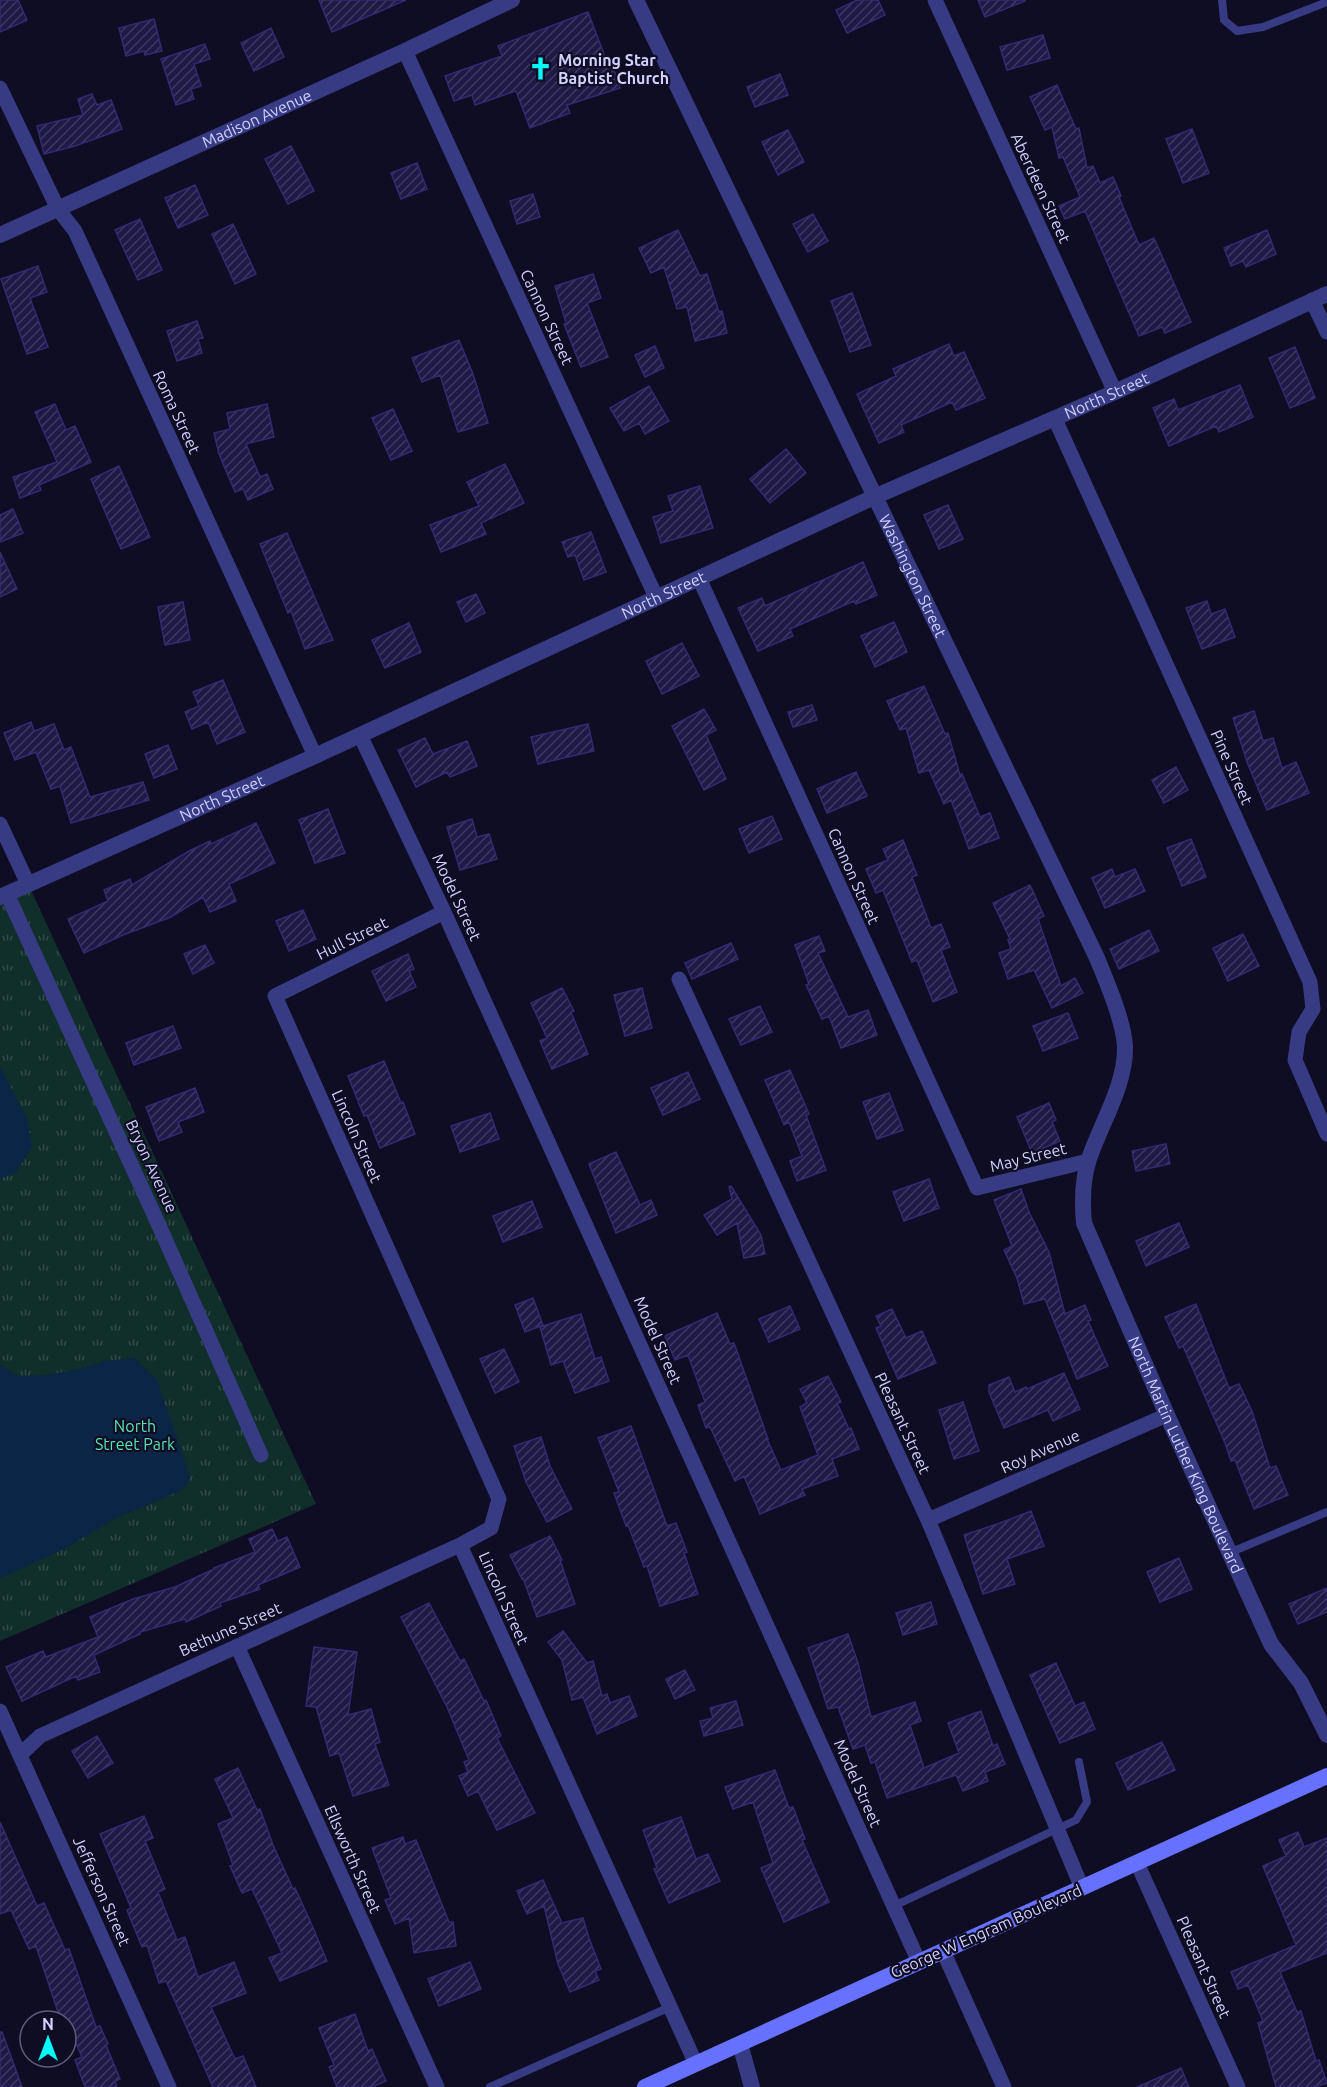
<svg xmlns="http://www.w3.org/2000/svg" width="1327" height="2087" font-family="Ubuntu,sans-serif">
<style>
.park{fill:url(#park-tufts)}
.water{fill:#0a2546}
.building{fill:url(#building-hatch);stroke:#322a72;stroke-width:1.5}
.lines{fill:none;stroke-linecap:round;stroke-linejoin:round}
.service{stroke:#373b84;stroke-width:8}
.minor{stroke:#373b84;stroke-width:15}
.tertiary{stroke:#373b84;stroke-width:16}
.secondary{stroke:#6771ff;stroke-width:16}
.labels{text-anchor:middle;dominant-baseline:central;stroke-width:4.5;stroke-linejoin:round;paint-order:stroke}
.poi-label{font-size:16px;font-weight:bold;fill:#d1d0ff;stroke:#0f0d23;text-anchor:start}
.street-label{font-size:16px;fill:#d1d0ff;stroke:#0f0d23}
.park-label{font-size:16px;fill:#58e3b3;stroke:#0f0d23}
</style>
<defs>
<pattern id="park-tufts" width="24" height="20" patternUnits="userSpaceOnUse" patternTransform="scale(1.5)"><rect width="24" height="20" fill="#102e2a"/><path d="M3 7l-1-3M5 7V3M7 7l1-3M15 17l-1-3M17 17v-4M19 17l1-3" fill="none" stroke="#324b4a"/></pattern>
<pattern id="building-hatch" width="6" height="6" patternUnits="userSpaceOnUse" patternTransform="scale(1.5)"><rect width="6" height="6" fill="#1e1945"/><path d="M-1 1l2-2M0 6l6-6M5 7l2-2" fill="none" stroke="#3e3961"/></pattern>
</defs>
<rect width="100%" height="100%" fill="#0f0d23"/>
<path class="park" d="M28 884 316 1504 0 1641V897Z"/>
<path class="water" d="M0 1067 27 1119 32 1146 16 1172 0 1179Z
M135 1358 157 1380 190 1478 182 1490 114 1519 66 1548 0 1578V1365L18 1376 46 1375 82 1369 104 1361Z"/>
<path class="building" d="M0 0H18L27 20 0 32Z
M319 0H406L332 32Z
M857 0H878L885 15 847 33 836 10Z
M978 0H1025V1L985 17Z
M588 12 607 62 611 61 620 88 567 105 570 113 530 128 516 91 475 105 472 95 454 101 445 76 502 56 498 46Z
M154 19 162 51 145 55 144 51 126 56 119 28Z
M271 28 284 57 254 71 241 43Z
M1043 35 1050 58 1007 70 1000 47Z
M205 44 210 59 194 64 201 86 191 89 194 99 176 105 161 59Z
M780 74 788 95 755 107 747 87Z
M1057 85 1076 129 1079 128 1087 168 1093 166 1100 183 1113 177 1121 196 1119 197 1139 245 1154 238 1191 322 1165 333 1162 327 1139 336 1085 211 1065 219 1059 206 1080 197 1063 157 1059 158 1052 127 1045 130 1030 97Z
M92 94 97 105 111 100 122 129 75 146 44 154 37 126 83 115 78 99Z
M1192 129 1209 173 1183 183 1166 139Z
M788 130 804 162 778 175 762 142Z
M291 146 314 191 288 204 265 159Z
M417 163 427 189 401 199 391 173Z
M195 185 208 215 178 228 165 198Z
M533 194 540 217 517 224 510 201Z
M813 214 828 241 808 252 793 224Z
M140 219 162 270 138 280 115 230Z
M233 224 256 274 235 284 212 234Z
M678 230 700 276 707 274 719 312 722 311 727 333 695 341 687 307 677 309 664 267 651 273 639 248Z
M1267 230 1276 254 1246 267 1243 261 1231 266 1224 248Z
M38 266 47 292 30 298 48 347 27 354 1 279Z
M593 274 601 298 587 303 608 357 581 367 564 324 566 323 555 286Z
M852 293 871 345 850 352 831 301Z
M197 321 203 338 198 339 202 353 177 361 167 331Z
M459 340 473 374 488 423 458 432 440 375 422 382 412 358Z
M949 344 954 356 964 352 985 398 956 410 952 402 901 425 904 432 879 443 857 394 896 376 893 369Z
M655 346 664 368 645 377 635 355Z
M1295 347 1315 398 1290 408 1269 358Z
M1240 385 1253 417 1219 432 1216 426 1169 446 1153 408 1174 399 1178 410Z
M649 386 669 421 645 434 639 423 624 431 610 408Z
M55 404 66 430 75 426 91 462 39 485 41 490 20 498 13 477 57 462 35 412Z
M267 404 274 437 246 444 260 477 267 474 273 489 248 500 243 489 235 492 219 454 214 433 230 429 227 413Z
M393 409 412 451 391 460 372 418Z
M786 449 806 473 770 503 750 479Z
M505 464 524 503 481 523 486 534 441 552 430 525 479 506 467 482Z
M119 466 150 537 121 549 91 479Z
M700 486 713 528 661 543 653 517 673 511 668 496Z
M948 505 963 539 939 549 924 515Z
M13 509 23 533 0 542V515Z
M591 532 606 572 584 580 575 555 568 557 562 542Z
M287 533 333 640 305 649 291 611 288 613 260 544Z
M0 552 17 589 0 597Z
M863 562 877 595 856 604 854 601 790 629 793 636 758 651 738 608 762 598 765 606Z
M476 594 485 613 466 622 457 602Z
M1207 601 1211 614 1225 609 1235 637 1202 649 1186 608Z
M183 602 190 640 165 645 158 607Z
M894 622 907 652 875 667 861 636Z
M409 623 421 652 385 668 372 640Z
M682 643 699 676 662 694 646 661Z
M223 680 245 732 217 744 208 722 192 729 185 712 199 706 193 692Z
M924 686 945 734 948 733 960 775 962 774 980 817 990 813 999 838 969 849 951 800 944 804 929 770 919 773 906 728 900 730 887 701Z
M812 705 817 720 793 727 788 712Z
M704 709 716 730 706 735 726 779 704 790 672 726Z
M1254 711 1263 741 1273 738 1282 768 1296 762 1309 793 1267 810 1247 762 1233 718Z
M31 722 34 731 54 724 64 750 71 747 90 797 143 782 149 800 71 823 60 786 51 789 36 752 15 760 4 733Z
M588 724 594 751 538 764 531 737Z
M425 738 433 754 467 741 477 766 450 777 447 772 416 787 398 750Z
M168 745 177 769 154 778 145 754Z
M1176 767 1188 790 1164 803 1152 780Z
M856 772 867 796 827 813 817 789Z
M328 809 345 853 315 863 299 820Z
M772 816 782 839 749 853 739 829Z
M472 819 477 837 489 834 497 859 460 870 447 827Z
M256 823 275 863 229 884 236 901 210 912 203 897 171 917 123 935 84 953 68 919 108 901 104 890 130 879 132 885 189 851 210 841 211 844Z
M1191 839 1206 877 1182 886 1167 848Z
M903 840 917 875 912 877 931 928 941 924 950 947 941 950 957 992 933 1002 917 960 912 962 883 890 876 893 866 869 888 860 883 849Z
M1112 869 1115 877 1135 869 1145 891 1105 908 1092 878Z
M1030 885 1044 916 1038 919 1061 986 1075 978 1083 993 1052 1008 1034 970 1008 979 999 953 1011 949 1008 940 1010 939 993 903Z
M303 910 316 939 289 951 276 921Z
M1149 930 1159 951 1119 969 1110 949Z
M1243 934 1259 966 1228 981 1213 948Z
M819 936 825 951 818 953 848 1017 868 1010 877 1035 841 1048 829 1016 822 1019 806 985 809 984 795 945Z
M731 943 738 959 692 979 685 963Z
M205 945 214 963 193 974 184 954Z
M408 954 414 969 409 971 416 987 386 1001 372 971Z
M562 988 574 1011 571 1012 588 1054 552 1069 540 1041 547 1038 531 1003Z
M642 988 652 1028 625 1036 614 995Z
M760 1006 772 1032 741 1045 729 1019Z
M1068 1013 1078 1038 1043 1051 1033 1026Z
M173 1026 181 1048 134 1065 126 1043Z
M384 1061 401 1103 403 1102 415 1134 380 1148 367 1115 364 1116 348 1076Z
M790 1070 809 1114 806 1115 826 1170 797 1181 790 1161 802 1156 789 1122 784 1125 765 1080Z
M688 1072 700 1099 663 1115 651 1088Z
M195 1088 204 1112 178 1122 182 1132 159 1141 146 1107Z
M889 1093 903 1130 877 1139 863 1102Z
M1049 1103 1056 1120 1052 1122 1060 1141 1032 1153 1017 1117Z
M490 1113 499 1139 460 1152 451 1126Z
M1166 1144 1170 1164 1136 1171 1132 1151Z
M616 1152 640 1205 651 1200 657 1215 616 1233 589 1164Z
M929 1179 939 1208 904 1221 893 1192Z
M731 1186 761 1235 765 1254 744 1258 737 1223 717 1235 704 1215 732 1199 729 1187Z
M1021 1189 1029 1212 1049 1252 1065 1314 1085 1305 1091 1320 1088 1321 1108 1366 1077 1379 1045 1299 1024 1304 1017 1278 1004 1250 1012 1246 994 1200Z
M532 1201 542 1227 503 1242 493 1216Z
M1179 1223 1189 1247 1146 1266 1136 1241Z
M533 1298 543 1325 525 1332 515 1305Z
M1196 1304 1229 1388 1239 1384 1252 1411 1270 1468 1276 1466 1288 1495 1254 1509 1235 1460 1231 1461 1225 1443 1183 1346 1179 1348 1165 1317Z
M790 1306 800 1329 769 1342 759 1319Z
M892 1309 906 1338 922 1331 936 1363 898 1379 876 1328 881 1326 876 1316Z
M717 1313 730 1344 734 1343 768 1439H767L781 1470 818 1455 800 1407 807 1403 800 1389 828 1376 841 1402 837 1403 849 1429 851 1428 859 1449 832 1459 838 1476 802 1489 805 1495 760 1514 744 1476 735 1481 710 1427 706 1428 698 1405 705 1402 688 1355 675 1360 665 1336Z
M581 1314 595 1359 601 1357 609 1381 575 1393 563 1361 551 1365 540 1327Z
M504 1349 519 1382 495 1393 480 1359Z
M1064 1373 1080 1409 1053 1421 1048 1410 1004 1428 989 1392V1385L1009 1377 1015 1392 1026 1387 1027 1389Z
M963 1402 979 1451 954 1459 939 1410Z
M631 1426 667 1526 676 1523 687 1552 684 1553 698 1594 660 1606 647 1566 644 1567 628 1525 626 1526 614 1493 619 1492 598 1438Z
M541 1437 550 1466 572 1509 547 1522 526 1482 514 1446Z
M1031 1511 1044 1546 1007 1559 1015 1584 983 1594 964 1535 1000 1523Z
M272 1529 278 1541 287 1537 300 1567 258 1585 260 1589 220 1603 221 1606 186 1622 185 1619 140 1632V1634L94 1655 100 1672 78 1680 76 1676 22 1701 6 1667 43 1651 46 1657 98 1637 90 1617 133 1599 175 1587 214 1569V1568L255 1552 249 1539Z
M550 1536 562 1560H560L575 1604 537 1617 523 1578 522 1579 510 1555Z
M1179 1558 1192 1589 1160 1602 1147 1572Z
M1327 1588V1612L1298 1624 1289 1604Z
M931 1602 937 1624 903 1635 896 1613Z
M429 1603 460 1661 464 1659 484 1701 486 1700 501 1736 497 1738 535 1813 497 1830 478 1791 468 1796 459 1776 468 1772 464 1762 469 1760 447 1707 401 1617Z
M563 1631 587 1663 593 1661 602 1696 607 1694 610 1703 629 1696 637 1716 597 1734 583 1697 572 1700 562 1660 548 1642Z
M848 1634 858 1663 871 1717 915 1702 921 1721 910 1725 924 1768 959 1753 948 1723 981 1711 993 1746 997 1744 1005 1764 985 1772 988 1781 963 1791 956 1775 887 1798 875 1762 871 1763 865 1745 853 1749 838 1707 828 1709 808 1648Z
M314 1647 357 1652 348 1715 371 1709 380 1742 375 1744 389 1785 353 1796 339 1753 330 1756 316 1707 306 1706Z
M1056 1663 1075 1706 1084 1702 1095 1729 1060 1743 1030 1675Z
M685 1670 695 1690 675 1699 666 1679Z
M736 1701 743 1725 704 1736 700 1721 713 1718 710 1708Z
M97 1736 113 1763 88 1778 72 1751Z
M1162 1742 1175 1770 1128 1790 1116 1763Z
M238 1768 257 1810 260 1809 273 1845 293 1889 295 1888 311 1923 327 1961 280 1981 269 1958 282 1953 252 1889 242 1893 230 1866 233 1865 218 1824 233 1818 215 1779Z
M775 1770 789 1808 793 1807 805 1839 802 1840 829 1902 784 1922 761 1868 773 1863 753 1802 733 1809 725 1787Z
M144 1816 153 1838 145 1841 165 1889 158 1892 177 1940 185 1937 198 1977 234 1962 246 1993 211 2007 235 2059 243 2056 256 2087H213L166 1981 159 1983 147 1945 142 1947 127 1910 131 1908 100 1834Z
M681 1817 696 1859 708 1854 720 1881 669 1903 654 1869 657 1868 643 1830Z
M0 1822 37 1906 44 1903 65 1950 69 1949 96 2027 100 2026 108 2044 106 2045 120 2079 115 2081 117 2087H85L75 2060 82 2057 66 2021H61L36 1946 29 1949 11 1910 0 1914Z
M1298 1832 1304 1847 1327 1838V1953L1280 1972 1297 2012 1301 2011 1316 2061 1319 2060 1327 2083 1315 2087H1276L1258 2023 1263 2021 1248 1985 1238 1989 1231 1972 1296 1945 1263 1866 1286 1856 1279 1840Z
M403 1837 405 1844 416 1840 449 1922H453L456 1946 414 1953 409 1918 395 1924 385 1900 391 1898 372 1848Z
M543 1880 562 1923 583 1918 589 1938 601 1969 595 1971 599 1980 570 1992 558 1964 544 1906 527 1914 517 1891Z
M470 1962 481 1989 439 2006 428 1979Z
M355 2014 368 2051 372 2049 386 2081 372 2087H337L329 2067 334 2065 319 2028Z
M0 2032H2L22 2087H0Z
M1181 2068 1189 2087H1137Z"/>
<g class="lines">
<path class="service" d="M1222 0 1224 20 1237 31 1263 27 1327 2
M1229 1553 1327 1512
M894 1906 1076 1820 1087 1802 1079 1762
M490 2087 670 2007"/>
<path class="minor" d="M935 0 1115 392
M405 51 656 597
M0 88 58 209 75 231 315 756
M1312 300 1327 332
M1055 419 1310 982 1313 1009 1299 1032 1295 1060 1327 1134
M699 578 977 1188 1088 1161
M360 735 444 912 919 1962
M0 824 28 884
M7 894 157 1221 261 1455
M679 979 928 1520 1082 1888
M928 1520 1167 1415
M460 1545 696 2064
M237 1646 437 2087
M0 1711 169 2087
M21 1754 40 1736 460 1545 491 1528 499 1499 275 996 444 912
M1137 1863 1238 2087
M943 1951 1004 2087"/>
<g class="tertiary">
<path id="s1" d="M636 0 1097 958C1107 983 1123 1019 1125 1046 1126 1085 1101 1123 1089 1159 1082 1180 1082 1201 1084 1223L1167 1415 1271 1644 1301 1683 1327 1735"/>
<path id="s2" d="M0 235 405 51 512 0"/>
<path id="s3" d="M0 897 315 756 874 497 1115 392 1327 294"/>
<path d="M740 2044 752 2087"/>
</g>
<path class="secondary" d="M645 2087 1327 1776"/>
</g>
<defs>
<symbol id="church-bare" viewBox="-9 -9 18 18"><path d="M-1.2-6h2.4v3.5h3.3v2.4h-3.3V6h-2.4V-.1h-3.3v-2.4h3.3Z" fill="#00f9fb" stroke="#0f0d23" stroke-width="2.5" paint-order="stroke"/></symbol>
</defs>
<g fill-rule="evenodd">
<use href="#church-bare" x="524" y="52" width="33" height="33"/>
</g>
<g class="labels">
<g class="poi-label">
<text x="558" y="60">Morning Star<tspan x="558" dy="18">Baptist Church</tspan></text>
</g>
<g class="street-label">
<text stroke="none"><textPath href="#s2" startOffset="282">Madison Avenue</textPath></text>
<text transform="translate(1041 188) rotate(65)">Aberdeen Street</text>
<text transform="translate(547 317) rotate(65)">Cannon Street</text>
<text stroke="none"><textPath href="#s3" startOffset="1215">North Street</textPath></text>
<text transform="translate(177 412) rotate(65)">Roma Street</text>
<text stroke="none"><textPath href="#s1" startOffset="639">Washington Street</textPath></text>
<text stroke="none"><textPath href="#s3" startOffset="729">North Street</textPath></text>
<text transform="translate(1232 767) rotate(66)">Pine Street</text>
<text stroke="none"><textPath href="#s3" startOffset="243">North Street</textPath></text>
<text transform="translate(854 876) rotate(66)">Cannon Street</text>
<text transform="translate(457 897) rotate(65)">Model Street</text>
<text transform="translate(352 938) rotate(-26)">Hull Street</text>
<text transform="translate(357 1136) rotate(66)">Lincoln Street</text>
<text transform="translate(1028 1157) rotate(-14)">May Street</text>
<text transform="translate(152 1166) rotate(65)">Bryon Avenue</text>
<text transform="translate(658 1340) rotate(66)">Model Street</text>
<text transform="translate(903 1423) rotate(65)">Pleasant Street</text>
<text transform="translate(1040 1451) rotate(-24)">Roy Avenue</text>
<text stroke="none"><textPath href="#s1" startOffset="1593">North Martin Luther King Boulevard</textPath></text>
<text transform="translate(504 1598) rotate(66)">Lincoln Street</text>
<text transform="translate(230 1629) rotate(-24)">Bethune Street</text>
<text transform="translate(858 1783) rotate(66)">Model Street</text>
<text transform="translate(353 1859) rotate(66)">Ellsworth Street</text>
<text transform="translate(102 1891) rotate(66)">Jefferson Street</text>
<text transform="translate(986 1931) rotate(-24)">George W Engram Boulevard</text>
<text transform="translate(1204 1967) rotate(66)">Pleasant Street</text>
</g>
<g class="park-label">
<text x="135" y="1426">North<tspan x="135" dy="18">Street Park</tspan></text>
</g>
</g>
<g transform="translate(48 2039)"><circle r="28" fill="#0f0d23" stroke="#5d5b7b" stroke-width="1.5"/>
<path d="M0-4.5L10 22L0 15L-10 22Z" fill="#00f9fb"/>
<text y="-9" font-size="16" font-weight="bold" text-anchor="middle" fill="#d1d0ff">N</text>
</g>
</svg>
